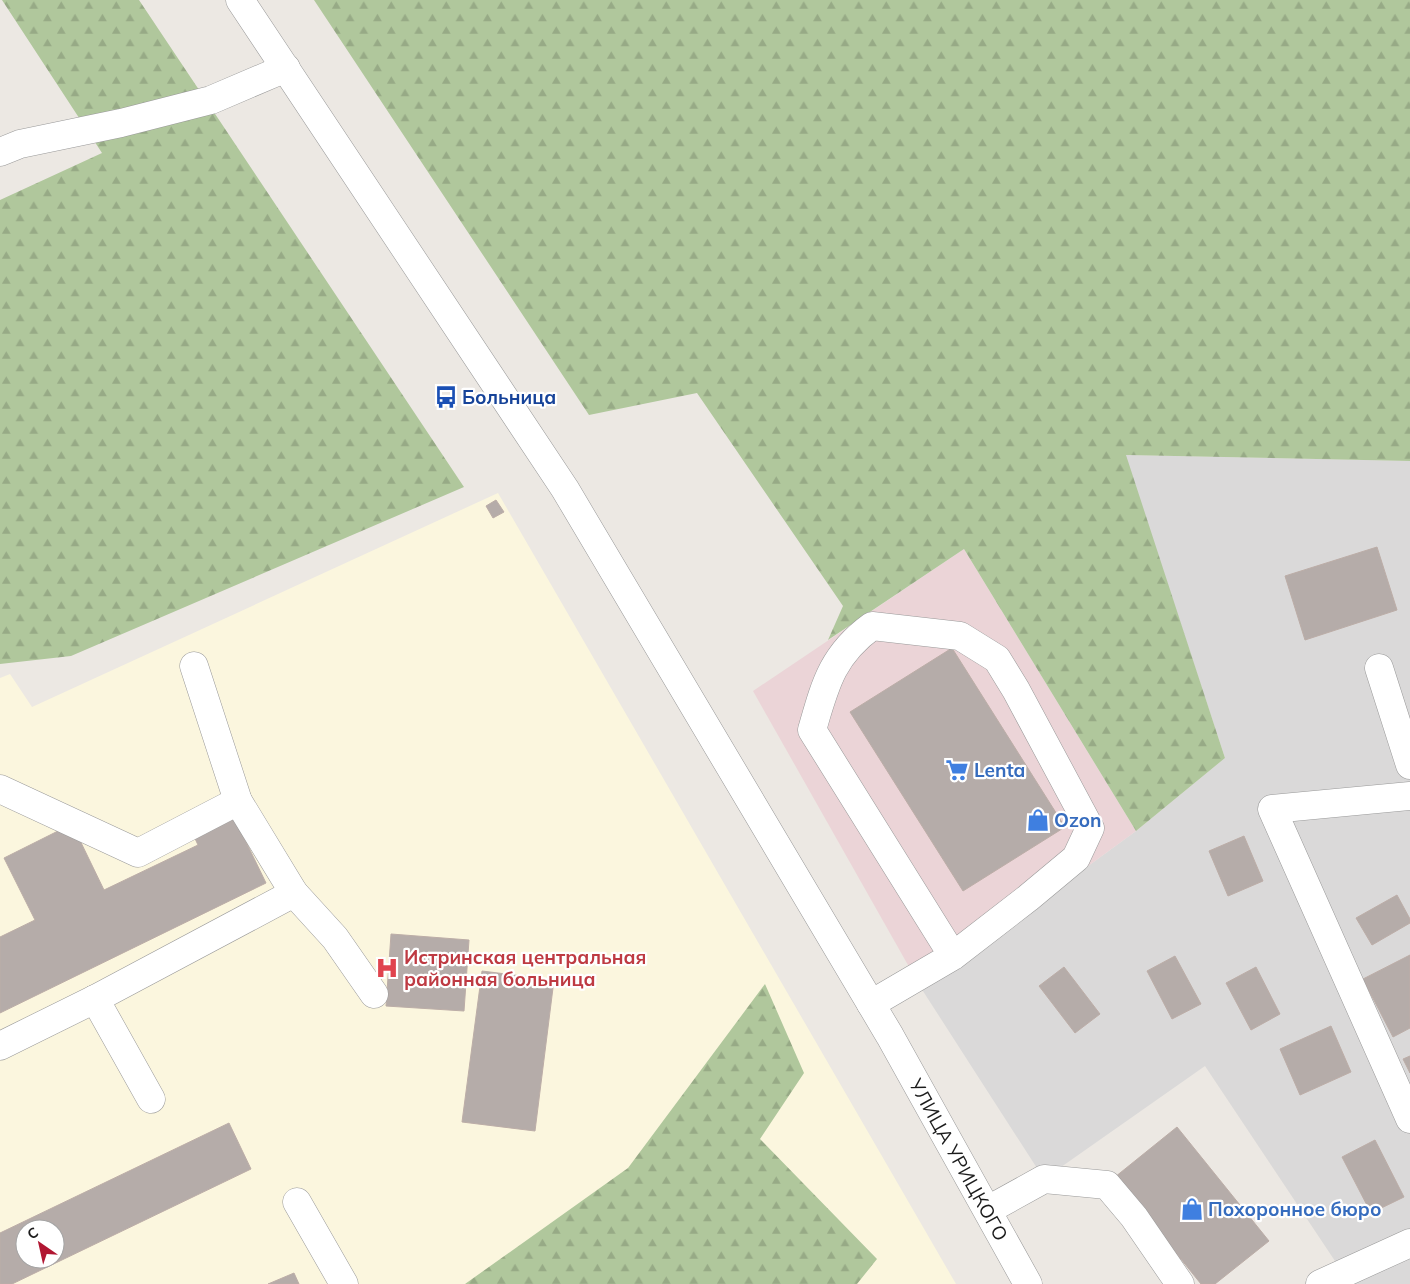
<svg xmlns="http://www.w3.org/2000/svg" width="1410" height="1284" font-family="Mulish,sans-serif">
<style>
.residential{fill:#dad9d9}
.commercial{fill:#ebd4d7}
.education{fill:#fbf6de;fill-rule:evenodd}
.forest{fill:url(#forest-firs)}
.building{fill:#b5aca9;stroke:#bcada7;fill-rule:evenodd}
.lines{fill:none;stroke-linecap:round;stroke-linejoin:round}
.minor-casing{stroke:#999;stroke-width:29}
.minor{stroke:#fff;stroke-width:28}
.labels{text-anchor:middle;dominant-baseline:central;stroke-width:4.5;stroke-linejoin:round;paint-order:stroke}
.transit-label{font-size:19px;font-weight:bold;fill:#164399;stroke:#fff;text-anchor:start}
.shop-label{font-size:19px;font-weight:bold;fill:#366cbe;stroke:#fff;text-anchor:start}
.health-label{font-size:19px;font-weight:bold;fill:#be3a42;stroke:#fff;text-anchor:start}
.street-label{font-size:19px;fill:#1c1c1c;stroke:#fff}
</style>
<defs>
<pattern id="forest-firs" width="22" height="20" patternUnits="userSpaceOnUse" patternTransform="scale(1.25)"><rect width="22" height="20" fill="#b0c79c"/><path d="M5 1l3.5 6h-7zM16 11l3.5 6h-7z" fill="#97aa86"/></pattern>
</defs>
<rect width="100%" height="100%" fill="#ece8e3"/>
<path class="residential" d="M1125 455 1410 461V1284H1320L1343 1273 1205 1066 1044 1179 921 988 1136 831 1225 758Z"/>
<path class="commercial" d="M964 549 1136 831 921 988 753 691Z"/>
<path class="education" d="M498 493 956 1284H0V678L10 674 32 707ZM25 1229H55V1259H25Z"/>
<path class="forest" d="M2 0H139L464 487 71 656 0 664V200L102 153Z
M314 0H1410V461L1126 455 1225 758 1136 831 964 549 828 640 843 606 697 393 589 415Z
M765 984 804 1073 760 1139 877 1259 857 1284H465L628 1168Z"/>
<path class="building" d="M496 500 504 512 493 518 486 506Z
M1377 547 1397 610 1305 640 1285 576Z
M952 648 1065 827 963 891 850 712Z
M232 813 266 883 0 1013V937L35 920 4 858 72 824 104 890 198 845 192 832Z
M1244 836 1263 881 1228 896 1209 851Z
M1397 895 1410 919V923L1372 945 1356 918Z
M391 934 469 940 464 1011 386 1006Z
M1410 955V1028L1393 1037 1363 979Z
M1175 956 1201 1004 1172 1019 1147 971Z
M1064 967 1100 1014 1075 1033 1039 986Z
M1256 967 1280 1014 1251 1030 1226 983Z
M482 971 554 980 535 1131 462 1122Z
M1331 1026 1351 1072 1300 1095 1280 1049Z
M1410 1056V1073L1403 1059Z
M229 1123 251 1169 12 1284H0V1233ZM25 1229H55V1259H25Z
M1177 1127 1269 1241 1215 1284H1201L1115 1177Z
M1375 1140 1404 1197 1371 1213 1342 1157Z
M294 1273 299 1284H268Z"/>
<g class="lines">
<defs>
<g id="minor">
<path id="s1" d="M240 0 565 489 890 1036 1028 1284"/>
<path d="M0 152 20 144 121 123 211 100 286 68"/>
<path d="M194 666 238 801 294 893 335 938 374 994"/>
<path d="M1379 668 1410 765"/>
<path d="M0 789 138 853 238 801"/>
<path d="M1410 796 1272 809 1410 1119"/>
<path d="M95 999 151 1099"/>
<path d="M871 1004 953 956 1028 898 1076 858 1090 828 1016 690 997 659 960 636 872 626C832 655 825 685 812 730L953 956"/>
<path d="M0 1046 95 999 294 893"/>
<path d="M297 1202 344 1284"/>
<path d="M988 1210 1044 1179 1107 1185 1134 1217 1180 1284"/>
<path d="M1320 1284 1410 1243"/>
</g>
</defs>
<use href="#minor" class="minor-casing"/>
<use href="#minor" class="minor"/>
</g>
<defs>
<symbol id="bus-bare" viewBox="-9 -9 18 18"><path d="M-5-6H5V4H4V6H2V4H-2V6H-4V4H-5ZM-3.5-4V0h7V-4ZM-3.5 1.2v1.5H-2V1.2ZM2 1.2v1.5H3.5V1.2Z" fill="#1a4fb4" stroke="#fff" stroke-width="2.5" paint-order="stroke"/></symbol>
<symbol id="supermarket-bare" viewBox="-9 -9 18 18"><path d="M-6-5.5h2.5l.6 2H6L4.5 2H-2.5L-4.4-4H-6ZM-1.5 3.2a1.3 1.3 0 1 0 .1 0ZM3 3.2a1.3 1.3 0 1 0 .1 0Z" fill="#3f7fe0" stroke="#fff" stroke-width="2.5" paint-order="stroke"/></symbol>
<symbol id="shop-bare" viewBox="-9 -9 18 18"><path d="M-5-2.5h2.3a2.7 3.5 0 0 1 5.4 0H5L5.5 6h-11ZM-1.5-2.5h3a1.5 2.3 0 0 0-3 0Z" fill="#3f7fe0" stroke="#fff" stroke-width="2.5" paint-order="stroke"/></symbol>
<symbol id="hospital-bare" viewBox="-9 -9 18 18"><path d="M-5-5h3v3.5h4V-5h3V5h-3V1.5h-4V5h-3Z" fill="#e0444e" stroke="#fff" stroke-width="2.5" paint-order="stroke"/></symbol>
</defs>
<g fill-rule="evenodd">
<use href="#bus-bare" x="430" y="381" width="32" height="32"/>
<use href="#supermarket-bare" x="941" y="754" width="32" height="32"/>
<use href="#shop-bare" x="1022" y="804" width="32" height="32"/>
<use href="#hospital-bare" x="371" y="952" width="32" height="32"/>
<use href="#shop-bare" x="1176" y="1193" width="32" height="32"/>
</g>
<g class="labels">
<g class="transit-label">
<text x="462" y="397">Больница</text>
</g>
<g class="shop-label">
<text x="974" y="770">Lenta</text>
<text x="1054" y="820">Ozon</text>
<text x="1208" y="1209">Похоронное бюро</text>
</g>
<g class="health-label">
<text x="404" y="957">Истринская центральная<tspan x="404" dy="22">районная больница</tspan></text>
</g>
<g class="street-label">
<text stroke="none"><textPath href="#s1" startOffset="1365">УЛИЦА УРИЦКОГО</textPath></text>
</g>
</g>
<g transform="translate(40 1244) rotate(326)"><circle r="24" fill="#ffffff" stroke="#a4a4a4"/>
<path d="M0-4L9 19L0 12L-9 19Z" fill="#b11732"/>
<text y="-8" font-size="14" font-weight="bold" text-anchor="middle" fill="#1c1c1c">С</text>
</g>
</svg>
